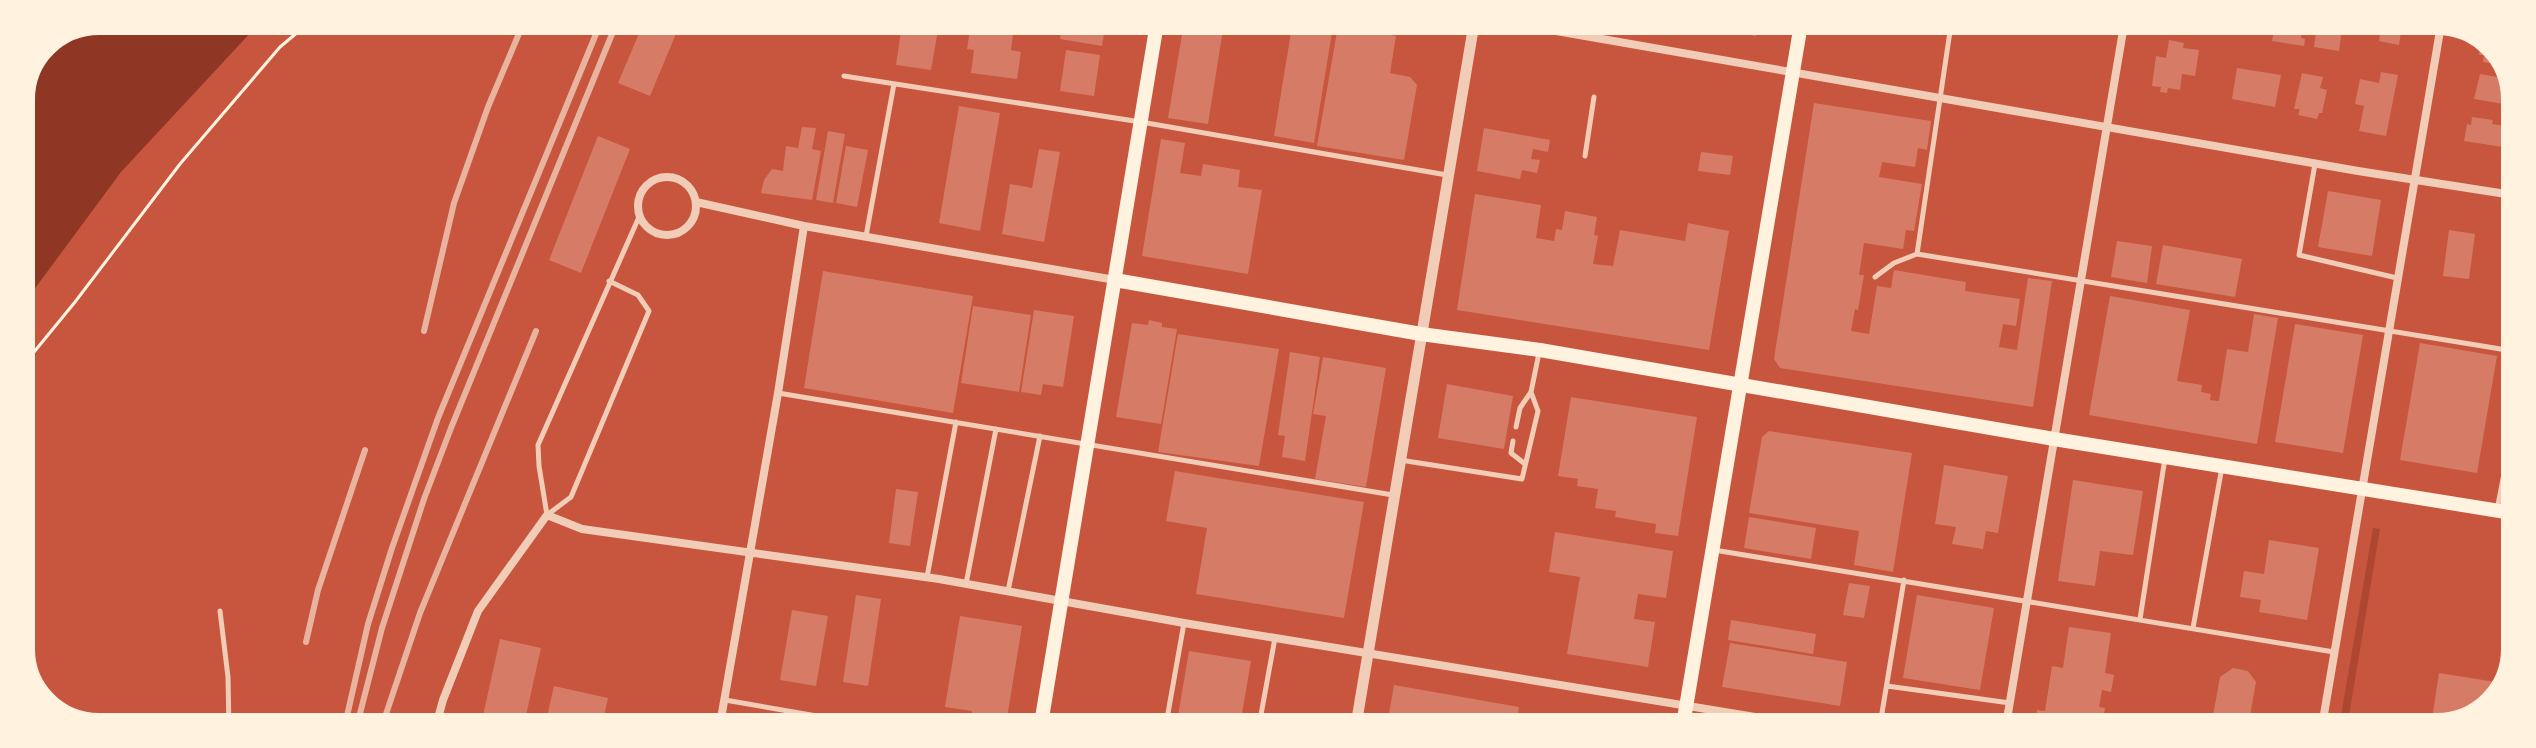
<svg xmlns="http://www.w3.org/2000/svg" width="2536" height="748" font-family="'Fira Sans',sans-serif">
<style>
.green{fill:#ae4732}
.water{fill:#8f3625}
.building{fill:#d67c66}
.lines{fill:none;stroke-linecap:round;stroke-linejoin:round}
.path{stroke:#fff3e0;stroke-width:3}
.service{stroke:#f1ccb7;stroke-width:5}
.minor{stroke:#f1ccb7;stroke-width:8}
.tertiary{stroke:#f1ccb7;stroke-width:11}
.secondary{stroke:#fff3e0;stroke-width:14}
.primary{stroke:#fff3e0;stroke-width:14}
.rail{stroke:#e9b49f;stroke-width:6}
.rim{fill:none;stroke:#fff3e0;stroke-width:10}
</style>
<rect width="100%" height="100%" fill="#c8553d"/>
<path class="green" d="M2373 528 2380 529 2349 716H2341Z"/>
<path class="water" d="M99 16H266L121 172 16 314V98L41 40Z"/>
<path class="building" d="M646 17H683L650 96 618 83Z
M903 17 940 18 931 70 896 65Z
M972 17 1015 18 1011 50 1021 52 1017 79 971 73 974 50 967 49Z
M1063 17H1107L1102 46 1060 39Z
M1185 17H1225L1208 124 1168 118Z
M1654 18H1759L1756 36Z
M2276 19H2304L2301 38 2305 39 2304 46 2272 41Z
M2318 19H2338L2337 29H2342L2339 51 2314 47Z
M1293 20 1333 26 1314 143 1274 136Z
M2382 23 2402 26 2399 45 2379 41Z
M1338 26 1396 36 1390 73 1410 77 1417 85 1404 160 1317 146Z
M2488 39 2503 48 2509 66 2483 62 2484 55H2479L2481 40 2488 41Z
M2169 40 2184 43 2183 48 2199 50 2195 76 2182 74 2180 90 2168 88 2167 93 2160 92 2161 87 2152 86 2156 56 2166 58Z
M1066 50 1100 55 1094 96 1060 91Z
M2237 68 2281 75 2275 107 2232 99Z
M2381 72 2398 75 2386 136 2359 131 2364 106 2355 104 2360 79 2379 83Z
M2302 73 2323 77 2320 88 2327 90 2322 113H2319L2317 119 2298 115 2300 109H2294Z
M2480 74 2514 80 2511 90 2508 89 2504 104 2474 99Z
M1814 103 1931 121 1927 150 1918 148 1915 167 1882 162 1879 177 1922 184 1914 231 1906 230 1903 249 1864 243 1859 275H1864L1858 310 1855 309 1851 331 1869 334 1877 286 1891 288 1894 270 1966 282 1965 291 2020 299 2016 326 2003 324 1999 347 2017 350 2028 278 2052 281 2033 407 1780 368 1774 359Z
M959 106 1000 113 980 231 939 223Z
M2472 117 2493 120 2492 124 2512 127 2509 148 2464 141 2467 124 2471 125Z
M802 127 816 128 812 149 821 151 812 200 761 193 764 180 772 169 783 171 786 146 798 148Z
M1484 128 1550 140 1548 152 1533 149 1531 159 1540 160 1537 173 1522 170 1520 179 1477 171Z
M828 131 845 134 833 203 816 200Z
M598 136 630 149 581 273 549 260Z
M1161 139 1185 143 1180 173 1201 176 1203 164 1240 170 1238 187 1262 190 1248 274 1142 256Z
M846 146 868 150 857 207 836 203Z
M1039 149 1060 152 1044 242 1002 234 1010 184 1032 188Z
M1701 152 1733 156 1730 175 1698 171Z
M2328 191 2381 200 2372 256 2318 247Z
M1475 194 1541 205 1536 238 1554 241 1556 229 1562 230 1565 211 1597 217 1594 235 1598 236 1593 264 1613 266 1620 230 1685 241 1688 223 1729 231 1709 350 1457 310Z
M2449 230 2475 234 2469 279 2443 276Z
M2117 241 2152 246 2147 283 2111 277Z
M2163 245 2242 259 2235 297 2156 284Z
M823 271 973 296 953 413 804 388Z
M2110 296 2190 310 2177 381 2202 385 2201 392 2211 394 2210 400 2219 401 2227 349 2248 352 2254 314 2278 318 2257 444 2089 415Z
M973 306 1031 315 1019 392 961 383Z
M1034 310 1074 316 1063 387 1043 384 1041 395 1021 392Z
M1149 320 1162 323V327L1177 329 1161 424 1116 417 1132 323 1148 325Z
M2295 324 2363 335 2343 453 2275 442Z
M1178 334 1279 349 1259 466 1158 452Z
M2420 343 2497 356 2477 473 2400 460Z
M1290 352 1320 357 1305 461 1282 457 1285 436 1278 435Z
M1323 357 1386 368 1366 487 1315 479 1326 416 1313 414Z
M1447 384 1513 396 1504 449 1438 438Z
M1571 397 1697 417 1678 536 1655 533 1656 524 1615 517 1616 511 1595 508 1598 489 1577 486 1578 479 1558 476Z
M1769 431 1912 453 1893 572 1854 565 1859 531 1749 513 1762 437Z
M1944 465 2008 476 1998 533 1986 531 1983 549 1952 544 1956 527 1935 524Z
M1175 471 1364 502 1344 618 1196 594 1207 528 1166 521Z
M2073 480 2143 491 2133 555 2100 551 2095 586 2058 581Z
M896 489 918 492 910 546 889 543Z
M1749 517 1816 528 1811 559 1744 548Z
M1555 532 1673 551 1666 598 1638 594 1634 619 1655 622 1648 667 1567 654 1580 577 1549 572Z
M2269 540 2319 548 2307 620 2259 612 2261 600 2240 597 2244 571 2264 574Z
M1849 583 1870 586 1864 618 1843 615Z
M856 595 881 599 868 686 843 682Z
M1917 595 1994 608 1980 690 1903 678Z
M792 610 828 616 816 686 780 680Z
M960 616 1022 626 1005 730H969L972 711 945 707Z
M1731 620 1816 634 1813 654 1728 640Z
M2069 627 2111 633 2105 673 2114 675 2111 692 2102 690 2099 707 2105 708 2101 730 2041 731 2042 721 2036 720 2037 710 2045 711 2052 666 2063 668Z
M500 639 541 648 523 729 482 720Z
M1730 643 1847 662 1840 706 1722 687Z
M1189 651 1251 661 1239 731 1206 730 1208 721 1178 716Z
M2233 668 2248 671 2256 682 2247 732H2210L2220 677Z
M2439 673 2508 684 2487 715 2438 732H2430Z
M1394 685 1519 707 1515 731H1386Z
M554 686 608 698 601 730H544Z"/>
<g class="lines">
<path class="path" d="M16 374 75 302 180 164 280 47 317 16"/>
<path class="service" d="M2427 19 2442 21
M844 76 1141 122 1447 175
M1585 156 1594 97
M2315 164 2299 255 2397 278
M866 236 894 84
M1917 254 1952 18
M1875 277 1894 263 1917 254 2519 352
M609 281 638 295 649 311 571 497 547 515 539 466 538 445 639 217
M778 393 1393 495
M1516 427 1520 408 1531 392 1539 353
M1513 441 1511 453 1525 464
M1400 460 1522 479 1538 411 1531 392
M2497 510 2518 401
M1714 550 2334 652
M927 577 956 422
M966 584 996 429
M1008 591 1040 436
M220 611 228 677 229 729
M2140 619 2165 458
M2193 628 2222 467
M1887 686 2010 703
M725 700 898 730
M1165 730 1184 623
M1258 731 1275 638
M1879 731 1904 580"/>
<path class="minor" d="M1482 18 2358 171 2519 196
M638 206a29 29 0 1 1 58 0a29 29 0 1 1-58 0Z
M696 202 804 226 1115 280
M435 729 443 700 478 611 547 515 582 529 939 579 1184 623 1840 731
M719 730 778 393 804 226
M2005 731 2125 19
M2321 732 2442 19"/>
<path class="tertiary" d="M1355 731 1475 18"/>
<path class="secondary" d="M1682 731 1802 18"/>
<path class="primary" d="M1115 280 1421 334 1540 350 2054 439 2518 514
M1040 730 1158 17"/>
<path class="rail" d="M424 331 454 203 488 107 526 17
M306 642 318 590 365 450
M344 729 368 624 392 548 438 418 603 17
M356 729 382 628 424 499 451 428 619 17
M381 729 420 613 536 331"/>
</g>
<path d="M0 0H2536V748H0ZM99 30H2437A69 69 0 0 1 2506 99V649A69 69 0 0 1 2437 718H99A69 69 0 0 1 30 649V99A69 69 0 0 1 99 30Z" fill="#fff3e0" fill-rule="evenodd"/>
<path class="rim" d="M99 30H2437A69 69 0 0 1 2506 99V649A69 69 0 0 1 2437 718H99A69 69 0 0 1 30 649V99A69 69 0 0 1 99 30Z"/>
</svg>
